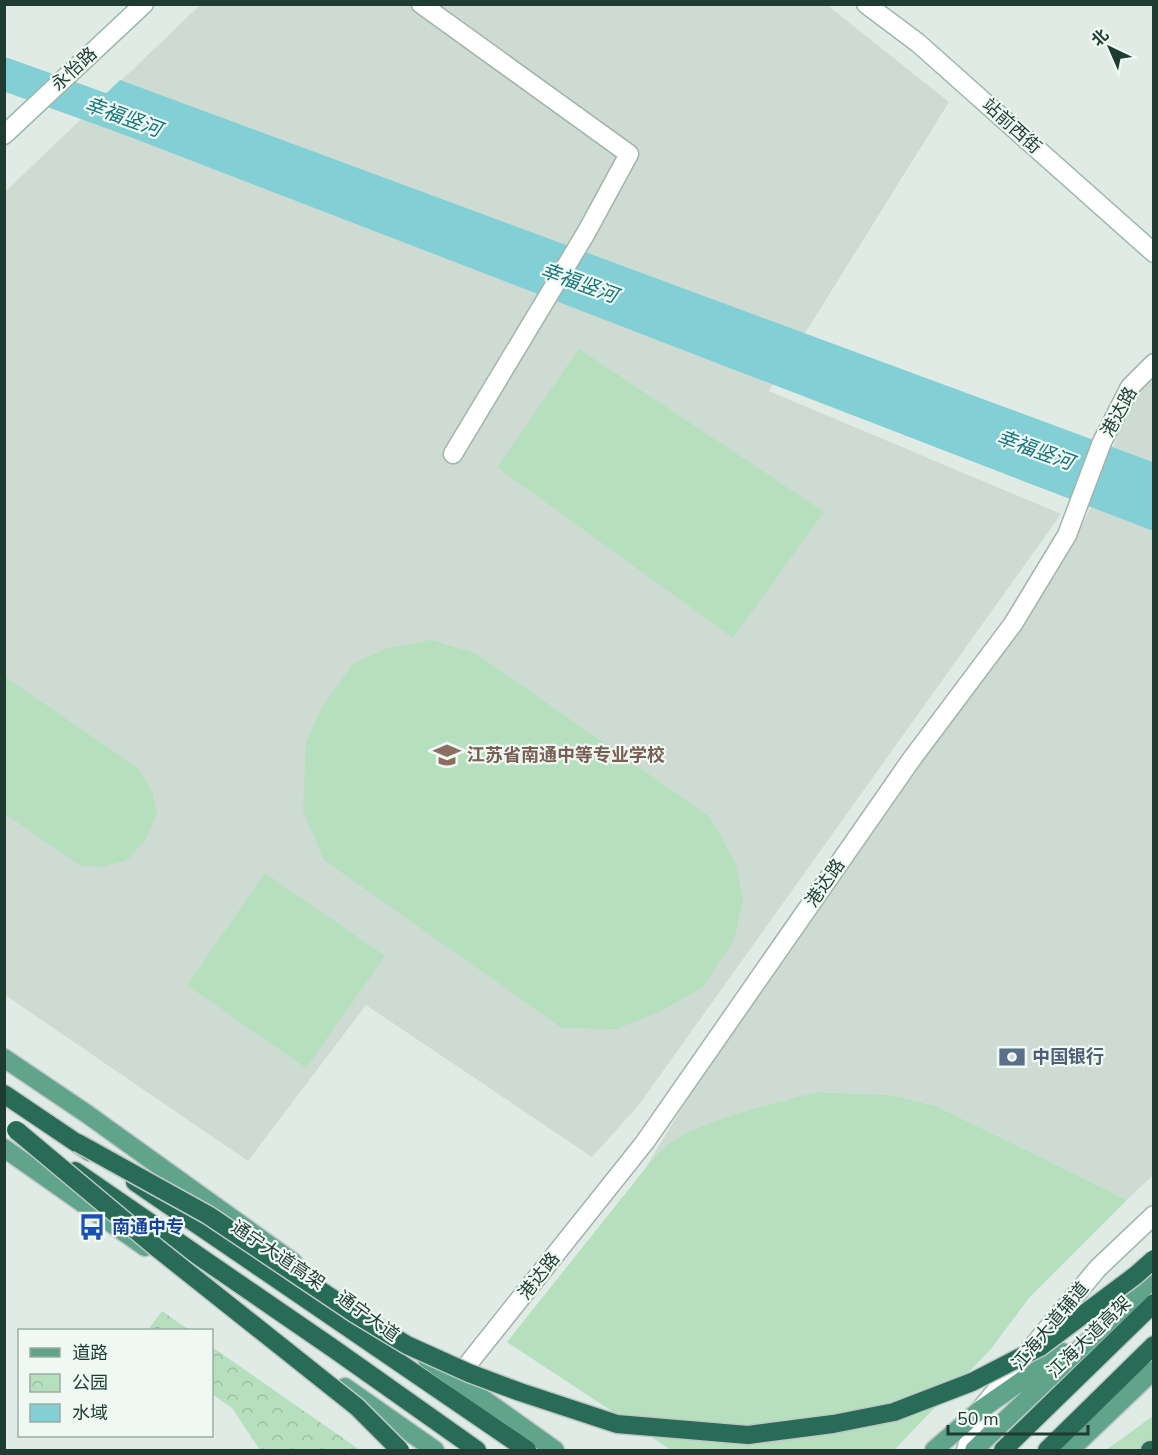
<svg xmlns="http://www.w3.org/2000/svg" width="1158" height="1455" font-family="'Nunito Sans','Noto Sans SC',sans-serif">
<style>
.built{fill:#cddbd3}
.grass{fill:#b5dfbd}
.park{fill:url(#park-crowns)}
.water{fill:#82d0d5}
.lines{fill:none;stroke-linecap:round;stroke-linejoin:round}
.river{stroke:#82d0d5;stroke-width:33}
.street-casing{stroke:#a2b3ab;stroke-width:21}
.secondary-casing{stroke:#9db8ac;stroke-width:21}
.primary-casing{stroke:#c0c8c6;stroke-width:21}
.highway-casing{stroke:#c0c8c6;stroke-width:21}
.street{stroke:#fff;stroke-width:18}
.secondary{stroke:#fff;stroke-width:18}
.primary{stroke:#60a48c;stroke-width:18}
.highway{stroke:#286b57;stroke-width:18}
.highway-bridge-casing{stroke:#c0c8c6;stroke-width:21;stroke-linecap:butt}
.highway-bridge{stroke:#286b57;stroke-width:18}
.labels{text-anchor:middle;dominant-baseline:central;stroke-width:4.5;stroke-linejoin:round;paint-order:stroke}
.street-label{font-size:18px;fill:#1f3c32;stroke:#eff8f3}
.education-label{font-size:18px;font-weight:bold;fill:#785e54;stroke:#eff8f3;text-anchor:start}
.service-label{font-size:18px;font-weight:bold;fill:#4e5e75;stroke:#eff8f3;text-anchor:start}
.transit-label{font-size:18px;font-weight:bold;fill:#164399;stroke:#eff8f3;text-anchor:start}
.water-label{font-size:20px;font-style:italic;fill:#15757c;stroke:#eff8f3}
</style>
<defs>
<pattern id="park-crowns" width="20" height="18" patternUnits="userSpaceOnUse" patternTransform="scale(1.5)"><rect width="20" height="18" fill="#b5dfbd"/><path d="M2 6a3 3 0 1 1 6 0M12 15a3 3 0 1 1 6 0" fill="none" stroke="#9bc0a3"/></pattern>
</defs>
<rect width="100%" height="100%" fill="#dfebe4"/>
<path class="built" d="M200 5H827L949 102 769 391 1061 514 638 1106 592 1157 366 1005 248 1161 5 995V192Z
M1153 377V462L1113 447 1125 415 1138 393Z
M1091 507 1153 531V1175L1127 1200 936 1106 891 1095 817 1092 756 1109 697 1129 665 1147 645 1169 738 1015 1026 615 1073 544Z"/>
<path class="grass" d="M579 349 824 512 733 638 497 467Z
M431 640 475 653 710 817 736 864 743 899 734 940 702 988 661 1011 616 1029 562 1028 324 860 303 811 306 742 322 707 353 664 385 649Z
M5 677 138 768 152 791 157 813 145 841 127 860 103 867 81 866 5 814Z
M265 873 385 956 306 1068 187 985Z
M817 1092 891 1095 936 1106 1127 1200 1029 1298 990 1350 894 1450H671L507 1342 645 1169C651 1162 657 1154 664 1148 695 1121 776 1103 817 1092Z
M1153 1416V1450H1106Z"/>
<path class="park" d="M162 1311 189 1330H148Z
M212 1347 360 1450H260L232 1408 212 1394Z"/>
<path class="water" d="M120 80 1153 462V531L81 118Z"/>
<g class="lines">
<path class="river" d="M4 74 135 121"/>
<defs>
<path id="street" d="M421 4 629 154 586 233 453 454
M456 1379 645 1142 911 760 1013 624 1067 535 1102 442 1130 387 1154 363"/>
<path id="secondary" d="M866 4 918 43 1154 253
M4 135 144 4
M966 1450 980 1410 1098 1268 1154 1215"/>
<path id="primary" d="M4 1058 87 1114 293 1262
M4 1148 145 1247
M427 1359 555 1450
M345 1387 435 1450
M934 1450 980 1410 1063 1352
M974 1450 1154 1278
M1070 1450 1154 1370"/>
<path id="highway" d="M4 1094 90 1152
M75 1171 334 1349 477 1450
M135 1182 527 1450
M1003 1450 1154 1303
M1047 1450 1154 1345
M1150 1450H1154"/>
</defs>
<use href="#street" class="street-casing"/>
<use href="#secondary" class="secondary-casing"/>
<use href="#primary" class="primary-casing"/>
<use href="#highway" class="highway-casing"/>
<use href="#street" class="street"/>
<use href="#secondary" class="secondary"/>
<use href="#primary" class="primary"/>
<use href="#highway" class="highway"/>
<defs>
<path id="highway-bridge" d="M16 1130 157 1248 357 1407 400 1450
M78 1143 208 1215 354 1313 407 1345 469 1373 520 1392 617 1424 748 1435 833 1424 894 1412 972 1382 1040 1347 1136 1275 1154 1259"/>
</defs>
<use href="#highway-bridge" class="highway-bridge-casing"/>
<use href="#highway-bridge" class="highway-bridge"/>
</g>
<defs>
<symbol id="school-bare" viewBox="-9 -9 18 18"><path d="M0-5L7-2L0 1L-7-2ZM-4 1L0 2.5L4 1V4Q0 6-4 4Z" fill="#8d6e63" stroke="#eff8f3" stroke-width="2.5" paint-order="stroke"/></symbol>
<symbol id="bank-bare" viewBox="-9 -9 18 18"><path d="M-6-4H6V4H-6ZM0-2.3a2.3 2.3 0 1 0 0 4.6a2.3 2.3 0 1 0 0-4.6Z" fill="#5c6f8a" stroke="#eff8f3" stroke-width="2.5" paint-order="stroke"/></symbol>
<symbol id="bus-bare" viewBox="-9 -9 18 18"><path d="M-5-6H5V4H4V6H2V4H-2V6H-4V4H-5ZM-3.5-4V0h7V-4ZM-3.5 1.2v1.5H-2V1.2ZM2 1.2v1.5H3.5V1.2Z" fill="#1a4fb4" stroke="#eff8f3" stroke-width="2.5" paint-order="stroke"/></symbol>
</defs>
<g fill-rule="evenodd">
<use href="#school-bare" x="428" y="736" width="38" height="38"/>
<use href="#bank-bare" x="993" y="1038" width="38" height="38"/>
<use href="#bus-bare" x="73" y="1208" width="38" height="38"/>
</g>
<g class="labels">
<g class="street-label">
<text transform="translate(74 69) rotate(-43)">永怡路</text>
<text transform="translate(1012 126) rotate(42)">站前西街</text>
<text transform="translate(1119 412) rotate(-61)">港达路</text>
<text transform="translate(825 883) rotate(-55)">港达路</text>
<text transform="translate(278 1255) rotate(34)">通宁大道高架</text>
<text transform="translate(539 1276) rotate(-52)">港达路</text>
<text transform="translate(368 1316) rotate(36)">通宁大道</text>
<text transform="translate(1050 1326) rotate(-50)">江海大道辅道</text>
<text transform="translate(1089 1337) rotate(-44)">江海大道高架</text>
</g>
<g class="education-label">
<text x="467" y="755">江苏省南通中等专业学校</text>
</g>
<g class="service-label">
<text x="1032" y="1057">中国银行</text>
</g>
<g class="transit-label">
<text x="112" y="1227">南通中专</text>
</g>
<g class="water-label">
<text transform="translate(123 117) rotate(20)">幸福竖河</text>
<text transform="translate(579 283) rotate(20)">幸福竖河</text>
<text transform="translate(1035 450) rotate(20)">幸福竖河</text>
</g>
</g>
<rect width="1158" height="1455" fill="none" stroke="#1f3c32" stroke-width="12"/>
<rect x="18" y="1329" width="195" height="108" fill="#eff8f3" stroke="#9cada6" stroke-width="1.5"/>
<rect x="30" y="1348" width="30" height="9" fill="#60a48c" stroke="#9cada6" stroke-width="1.5"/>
<text x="72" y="1359" font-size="18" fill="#1f3c32">道路</text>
<rect x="30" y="1374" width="30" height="18" fill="url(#park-crowns)" stroke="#9cada6" stroke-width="1.5"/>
<text x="72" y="1389" font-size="18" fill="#1f3c32">公园</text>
<rect x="30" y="1404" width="30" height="18" fill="#82d0d5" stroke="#9cada6" stroke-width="1.5"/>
<text x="72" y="1419" font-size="18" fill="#1f3c32">水域</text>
<g transform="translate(1110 48) rotate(316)" stroke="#eff8f3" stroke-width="4.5" paint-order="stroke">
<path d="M0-4.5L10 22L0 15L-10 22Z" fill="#1f3c32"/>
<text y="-9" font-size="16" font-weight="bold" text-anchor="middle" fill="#1f3c32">北</text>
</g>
<path d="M948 1425v9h140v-9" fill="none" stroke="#1f3c32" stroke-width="3"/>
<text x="957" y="1425" font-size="18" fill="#1f3c32" stroke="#eff8f3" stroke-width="4.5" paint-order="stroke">50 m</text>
</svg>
